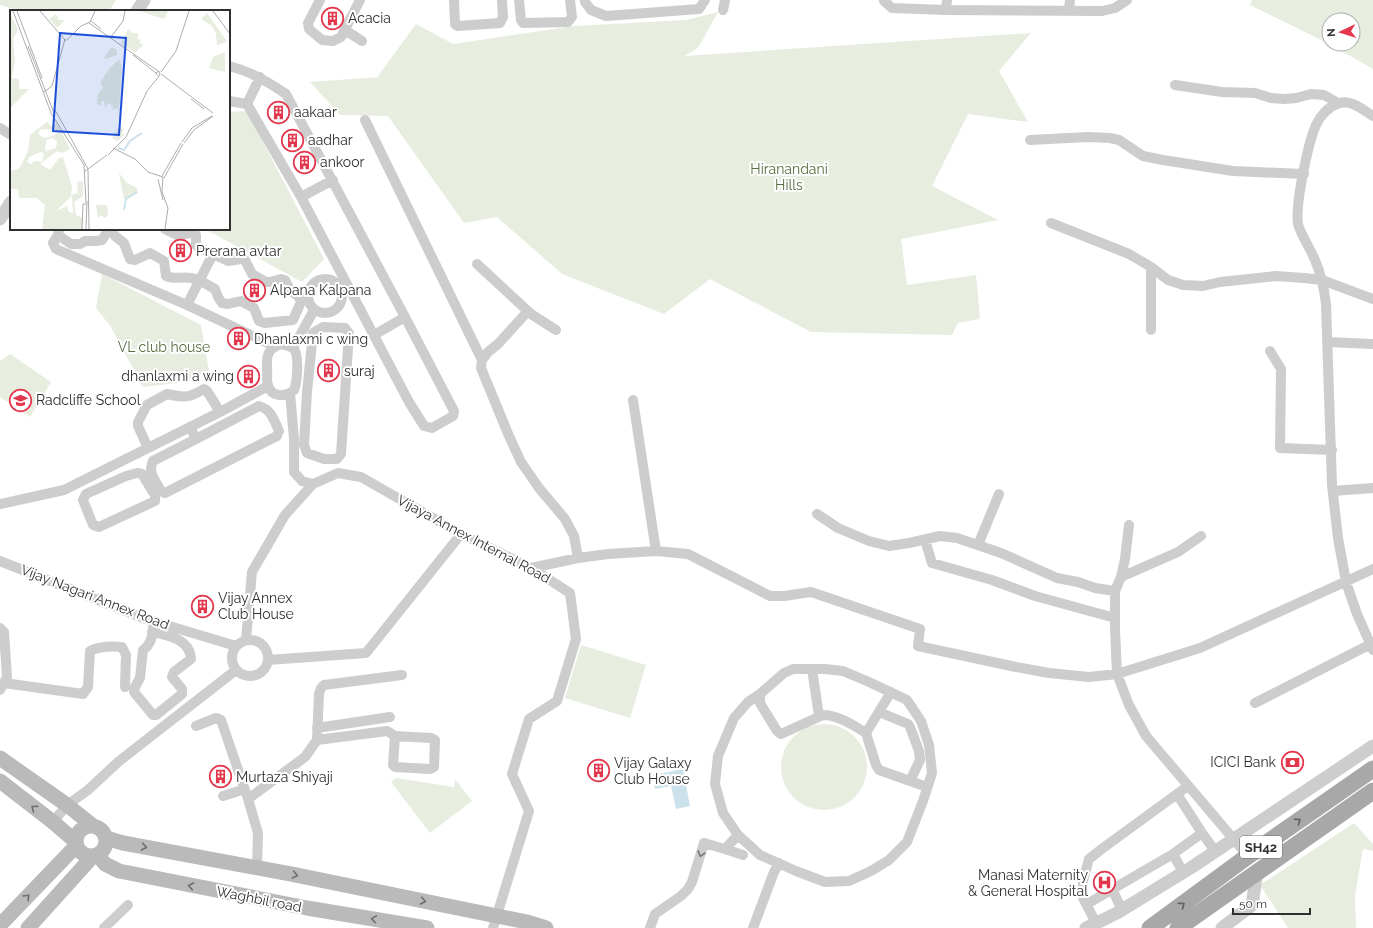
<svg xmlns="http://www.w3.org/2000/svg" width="1373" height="928" font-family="Raleway,sans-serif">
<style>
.green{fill:#e7eddf}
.water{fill:#cbe1ec}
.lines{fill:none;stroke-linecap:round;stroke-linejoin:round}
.minor{stroke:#cdcdcd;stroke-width:10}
.tertiary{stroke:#cdcdcd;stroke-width:13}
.secondary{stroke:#bababa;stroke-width:15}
.primary{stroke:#a8a8a8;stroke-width:17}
.oneway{stroke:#6e6e6e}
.oneway2{stroke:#606060}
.oneway3{stroke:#777}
.labels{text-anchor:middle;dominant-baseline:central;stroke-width:4;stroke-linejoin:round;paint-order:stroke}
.shield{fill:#fff;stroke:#6e6e6e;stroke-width:1}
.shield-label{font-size:13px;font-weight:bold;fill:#303030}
.poi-label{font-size:14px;fill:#303030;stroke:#fff;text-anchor:start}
.park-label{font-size:14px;fill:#566c3e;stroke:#fff}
.street-label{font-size:14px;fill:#303030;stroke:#fff}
.inset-river{fill:none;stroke:#cbe1ec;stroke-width:2}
.inset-road{fill:none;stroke:#acacac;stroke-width:1}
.view{fill:#1d4ed8;fill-opacity:0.15;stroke:#1d4ed8;stroke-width:2}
.inset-edge{fill:none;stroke:#303030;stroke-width:2}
</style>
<rect width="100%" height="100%" fill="#fff"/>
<path class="green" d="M0 0H116L109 11H21L0 5Z
M1252 0H1373V69L1329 44H1353V20H1329V44L1250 5Z
M718 12 698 48 684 56 1031 33 999 71 1028 122 968 114 932 186 998 220 901 239 907 285 976 275 980 319 958 323 952 335 811 332 710 279 664 314 562 274 497 217 464 223 388 116 340 115 310 82 380 77 378 76 416 24 453 44 574 26 686 20Z
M247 111 324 259 302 282 205 229H229V112Z
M102 274 201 325 209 371 178 383 143 387 111 327 96 308Z
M10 354 51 382 30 417 0 397V361Z
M581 645 646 665 630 718 565 698Z
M781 767a43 43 0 1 1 86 0a43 43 0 1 1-86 0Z
M396 778 454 787 455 779 472 801 430 833 391 782Z
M1354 823 1373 844V851L1363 849 1355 895 1356 928H1288L1260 885Z"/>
<path class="water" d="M683 769 690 806 676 809 671 786 655 789 653 775Z"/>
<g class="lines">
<path class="minor" d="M320 0 308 23 309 29 322 40 333 41 341 37 360 0
M454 0 455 24 458 26 500 23 503 17 502 0
M519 0 521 20 523 23 568 22 572 17 570 0
M585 0V2L591 10 606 16 699 9 705 0
M884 0V1L892 8 946 10 1102 11 1115 8 1127 0
M723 10 725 0
M946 10 947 0
M1069 10 1070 0
M345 30 362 41
M229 66C250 71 268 82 286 94L405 317 454 411 453 416 432 428 424 426 409 402 301 197 247 104 229 101
M1175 85 1222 92 1255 93 1271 98 1284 99 1296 98 1311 94 1324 95 1338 103
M247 104 260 77
M1373 116C1363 110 1350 98 1337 104 1328 107 1320 116 1316 125 1308 143 1295 205 1298 224 1300 233 1311 250 1315 260 1321 274 1324 288 1326 304L1332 485 1338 538 1346 582 1357 614 1373 650
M365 120 482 360
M0 128 11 135
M1030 140 1088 137 1110 138 1119 140 1143 156 1163 160 1233 171 1304 174
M301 197 333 180
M1051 223 1129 254 1151 267 1168 280 1183 285 1203 286 1220 282 1276 276 1304 278 1322 280 1373 299
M59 229 58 235 71 244H80L85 241H96L102 240 109 229
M113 229 112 231 115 236 124 243 130 259 135 260 150 253 164 261 166 276C174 280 183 276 191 278 200 279 207 285 215 289L218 297 222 303 228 304 241 301 254 308 259 321 265 323 293 320 301 302 299 297 290 290 285 280 281 279 270 282H266L252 274 245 260 241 259 228 261 198 247 196 245V235L193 232 179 236 165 229
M58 235 53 243 56 249 187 305 274 346
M477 264 531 314 556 330
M308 296a17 17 0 1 1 34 0a17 17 0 1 1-34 0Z
M187 305 213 254
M528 311 498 344 488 352 482 360 481 368 509 436 521 462 539 488 565 519 574 536 578 558
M323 327 345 328 349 333 341 454 337 459H324L307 453 304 445 307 392 313 333Z
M1151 330V267
M374 335 405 317
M1328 342 1373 344
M281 344C284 345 290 346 293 348 300 354 297 383 294 390 286 397 271 398 268 385 266 381 268 374 267 369 267 363 266 356 270 351 273 347 276 346 281 344Z
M293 348 314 310
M1270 351 1281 369 1280 448 1332 450
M290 393 294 439V472L302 481 313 484
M633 400 656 551
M190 427 196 439 153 461C147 472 156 481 161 491L165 493 277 436 279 431C274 420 271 409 259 406L196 439
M148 448 138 426V422L147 405 167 394C185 398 189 398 204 389L207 391 220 412
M137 473 142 474 155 495V501L99 527 93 525 83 500 86 494 126 476Z
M1333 491 1373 488
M0 504 64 490 220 412 268 386
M817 514 838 528 869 541 889 546 909 543 940 536 957 538 1001 553 1057 578 1078 582 1095 588 1115 591
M1129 525 1125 559 1121 577 1115 591V629L1117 674 1129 705 1146 736 1248 856
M925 540 932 563 992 580 1035 596 1115 618
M978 545 999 494
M0 561 146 619 236 646
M531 568 578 558 608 554 656 551 688 554 770 596H784L811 592 920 629 918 646 1016 667 1049 673 1089 677 1117 674 1200 648 1373 569
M1121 577 1178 552 1201 536
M0 628 4 632 7 677 0 690
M152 632C168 635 190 639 191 659L174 672 172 677 182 689V694L156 715H153L134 692 135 687 140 678 143 650C153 643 152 634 154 621
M246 640 252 572 285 515 313 484 338 473 361 477 461 534 531 568 570 593 576 639 557 701 529 719 512 774 529 811 493 928
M232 658a18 18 0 1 1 36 0a18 18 0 1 1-36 0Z
M268 660 366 653 461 534
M812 669 819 716
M4 683 83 694 88 687 90 651C100 646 111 646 122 647L126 655 125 687
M760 694 748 702 734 718 718 756 715 784 723 813 738 835 760 855 796 871 825 882 849 881 871 871 889 860 907 842 923 801 932 773 929 745 921 721 907 700 869 682 843 671 825 669H793L784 673 760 694V703L777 731 781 734 823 715C838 715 853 725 866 733L876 765 879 770 927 787
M1255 703 1373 643
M879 712 908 724 910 727 919 751 920 760 910 781
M196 726 216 718 221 720 248 799 258 833 257 869
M317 728 390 717
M866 733 891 692
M317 740 319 694 321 688 324 685 402 675
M1177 794 1202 833
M223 796 239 791
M248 799 305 757 317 740 387 731 395 736 431 738 435 740 434 767 430 769 395 767 393 765 395 736
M53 822 67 805 88 790 118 762 236 670
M725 849 743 855
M1173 854 1183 872
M1112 889 1122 910
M1087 904 1173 854 1202 833 1215 851
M1096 923 1083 898V881L1089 859 1103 848 1188 786
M104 928 128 905
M650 928 655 914 681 896 688 889 692 882 704 843 725 849 738 835
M753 928 774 872 779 863"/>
<path class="tertiary" d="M137 11 144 0
M0 219 11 202
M1086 928 1117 913 1192 867 1373 746
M1222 928 1252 905 1257 872"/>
<path class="secondary" d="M0 758 67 805 92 825
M0 781 53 822 75 841
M76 841a15 15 0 1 1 30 0a15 15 0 1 1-30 0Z
M106 838 123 843 291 874 527 922 546 928
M98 855 105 864 119 871 307 908 427 928
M0 925 76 846
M28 928 93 856"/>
<path class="primary" d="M1150 928 1248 856 1373 769
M1178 928 1373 791"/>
</g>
<defs><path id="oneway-chevron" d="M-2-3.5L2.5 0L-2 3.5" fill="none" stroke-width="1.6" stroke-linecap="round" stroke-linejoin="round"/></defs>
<g class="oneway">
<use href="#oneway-chevron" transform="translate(34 808) rotate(-143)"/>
<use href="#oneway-chevron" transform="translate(144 847) rotate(11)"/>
<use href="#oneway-chevron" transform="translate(295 875) rotate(11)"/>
<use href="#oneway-chevron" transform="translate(191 886) rotate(-169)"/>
<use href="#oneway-chevron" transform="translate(27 897) rotate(-46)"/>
<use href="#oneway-chevron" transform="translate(423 901) rotate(11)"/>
<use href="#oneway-chevron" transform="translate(374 919) rotate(-171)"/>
</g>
<g class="oneway2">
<use href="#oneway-chevron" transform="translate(1298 821) rotate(-35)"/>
<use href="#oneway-chevron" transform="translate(1182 905) rotate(-36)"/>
</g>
<use class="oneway3" href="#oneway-chevron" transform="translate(701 854) rotate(106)"/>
<defs>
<symbol id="building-ring" viewBox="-11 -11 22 22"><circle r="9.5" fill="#fff" stroke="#e3374d" stroke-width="1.5"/><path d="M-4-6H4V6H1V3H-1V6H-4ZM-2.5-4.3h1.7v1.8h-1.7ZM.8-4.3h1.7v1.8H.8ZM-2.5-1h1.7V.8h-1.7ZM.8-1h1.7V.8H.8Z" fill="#e3374d"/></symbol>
<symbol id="school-ring" viewBox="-11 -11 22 22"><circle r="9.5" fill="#fff" stroke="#e3374d" stroke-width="1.5"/><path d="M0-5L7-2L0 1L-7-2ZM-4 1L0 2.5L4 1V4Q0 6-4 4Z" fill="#e3374d"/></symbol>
<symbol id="bank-ring" viewBox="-11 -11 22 22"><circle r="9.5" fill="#fff" stroke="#e3374d" stroke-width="1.5"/><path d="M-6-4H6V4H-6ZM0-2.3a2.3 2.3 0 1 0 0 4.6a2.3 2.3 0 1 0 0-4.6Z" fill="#e3374d"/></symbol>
<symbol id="hospital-ring" viewBox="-11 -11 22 22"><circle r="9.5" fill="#fff" stroke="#e3374d" stroke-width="1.5"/><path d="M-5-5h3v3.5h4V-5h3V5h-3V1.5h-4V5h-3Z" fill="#e3374d"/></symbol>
</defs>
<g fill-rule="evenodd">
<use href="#building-ring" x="320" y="6" width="25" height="25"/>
<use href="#building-ring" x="266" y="100" width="25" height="25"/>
<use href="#building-ring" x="280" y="128" width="25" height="25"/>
<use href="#building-ring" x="292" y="150" width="25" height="25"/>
<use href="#building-ring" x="168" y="238" width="25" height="25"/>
<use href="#building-ring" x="242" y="278" width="25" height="25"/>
<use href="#building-ring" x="226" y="326" width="25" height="25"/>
<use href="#building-ring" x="316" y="358" width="25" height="25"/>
<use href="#building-ring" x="236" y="364" width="25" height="25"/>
<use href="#school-ring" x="8" y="388" width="25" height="25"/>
<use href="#building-ring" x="190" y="594" width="25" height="25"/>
<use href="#bank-ring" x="1280" y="750" width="25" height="25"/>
<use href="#building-ring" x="586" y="758" width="25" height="25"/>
<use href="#building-ring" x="208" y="764" width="25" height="25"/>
<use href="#hospital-ring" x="1092" y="870" width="25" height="25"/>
</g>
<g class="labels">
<rect class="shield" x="1240" y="836" width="42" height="22" rx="3"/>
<g class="shield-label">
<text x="1261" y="847">SH42</text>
</g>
<g class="poi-label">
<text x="348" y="18">Acacia</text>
<text x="294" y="112">aakaar</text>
<text x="308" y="140">aadhar</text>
<text x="320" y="162">ankoor</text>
<text x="196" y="251">Prerana avtar</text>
<text x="270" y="290">Alpana Kalpana</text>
<text x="254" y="339">Dhanlaxmi c wing</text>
<text x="344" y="371">suraj</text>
<text x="234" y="376" text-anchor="end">dhanlaxmi a wing</text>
<text x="36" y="400">Radcliffe School</text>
<text x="218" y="598">Vijay Annex<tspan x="218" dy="16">Club House</tspan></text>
<text x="1276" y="762" text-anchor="end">ICICI Bank</text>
<text x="614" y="763">Vijay Galaxy<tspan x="614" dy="16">Club House</tspan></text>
<text x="236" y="777">Murtaza Shiyaji</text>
<text x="1088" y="875" text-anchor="end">Manasi Maternity<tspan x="1088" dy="16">&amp; General Hospital</tspan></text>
</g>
<g class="park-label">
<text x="789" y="169">Hiranandani<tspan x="789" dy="16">Hills</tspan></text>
<text x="164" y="347">VL club house</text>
</g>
<g class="street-label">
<text transform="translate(474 539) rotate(28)">Vijaya Annex Internal Road</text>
<text transform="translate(95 597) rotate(21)">Vijay Nagari Annex Road</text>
<text transform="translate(259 899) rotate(11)">Waghbil road</text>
</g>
</g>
<g transform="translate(10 10)">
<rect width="220" height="220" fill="#fff"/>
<path d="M129 1H158L154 9ZM197 3 216 30 217 32 207 35 206 24 202 16 191 9ZM46 4 49 10H55L47 18 39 9ZM1 5 8 20 3 29 5 50 2 68 9 69V79H19L1 97ZM118 19 122 23H128V29L131 30 129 32 133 35 125 43 111 33ZM101 37 107 40V45L96 49 94 48ZM215 42V62L199 58 203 47ZM109 49 112 57 109 101 106 98 102 100 103 96 98 93 95 98 94 91H91L92 96 87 94 88 84 93 77 90 73 98 60ZM37 112 41 116 47 113 60 139 52 143 47 141 30 154 40 160 49 148 53 147 62 177 61 185 68 183 67 172 73 171V186L64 192 66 205 73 208 72 219H32L35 195 27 188H9L8 179H0V161L9 159 18 141 20 125ZM35 119 46 120H49L44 126 34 128 28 124 30 120ZM42 128 47 131 46 138 36 141 35 137 37 130ZM30 142 34 143 32 152 25 151 21 154 17 152 19 147ZM62 186 63 203 59 202 57 196 46 201ZM109 117 114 119 112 123 114 125 108 131 102 128ZM109 163 117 173 127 178 128 183 114 189ZM86 195H97L98 205 95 208 91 205 88 208Z" fill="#e7eddf" fill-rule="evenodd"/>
<path class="inset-river" d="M108 138 114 140 120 131 132 123M114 200 116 189 127 182"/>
<path class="inset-road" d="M3 1 41 103 74 155 76 193M7 1 32 68M30 1 55 30M203 1 220 24M81 11 91 19M79 13 148 61M101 27 113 11 115 1M57 30 71 16 80 12 85 1M18 36 44 103M123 45 146 63M151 62 166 41 179 1M151 64 203 103M34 82 42 76 55 29 56 31M181 89 194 99M45 100 78 159M172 132 182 118 202 106M174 133 184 120 203 106M103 138 125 149 138 162 153 167 152 182 158 198 155 219M98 145 116 127 137 81 150 65 149 61 146 63 148 66M78 160 79 219M74 162 97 145M152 166 171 133M154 168 173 134M148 169 153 190M72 219 73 194H76M76 219 77 191"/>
<path class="view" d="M50 23 116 28 109 125 43 121Z"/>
<rect width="220" height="220" class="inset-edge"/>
</g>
<g transform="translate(1341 32) rotate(266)"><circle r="19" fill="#ffffff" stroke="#acacac"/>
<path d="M0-3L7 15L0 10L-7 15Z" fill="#e3374d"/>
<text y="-6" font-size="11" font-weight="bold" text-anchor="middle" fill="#303030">N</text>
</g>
<path d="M1233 908v6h77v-6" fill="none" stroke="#303030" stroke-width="2"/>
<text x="1239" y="908" font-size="12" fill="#303030" stroke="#ffffff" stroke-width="3" paint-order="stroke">50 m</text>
</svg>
